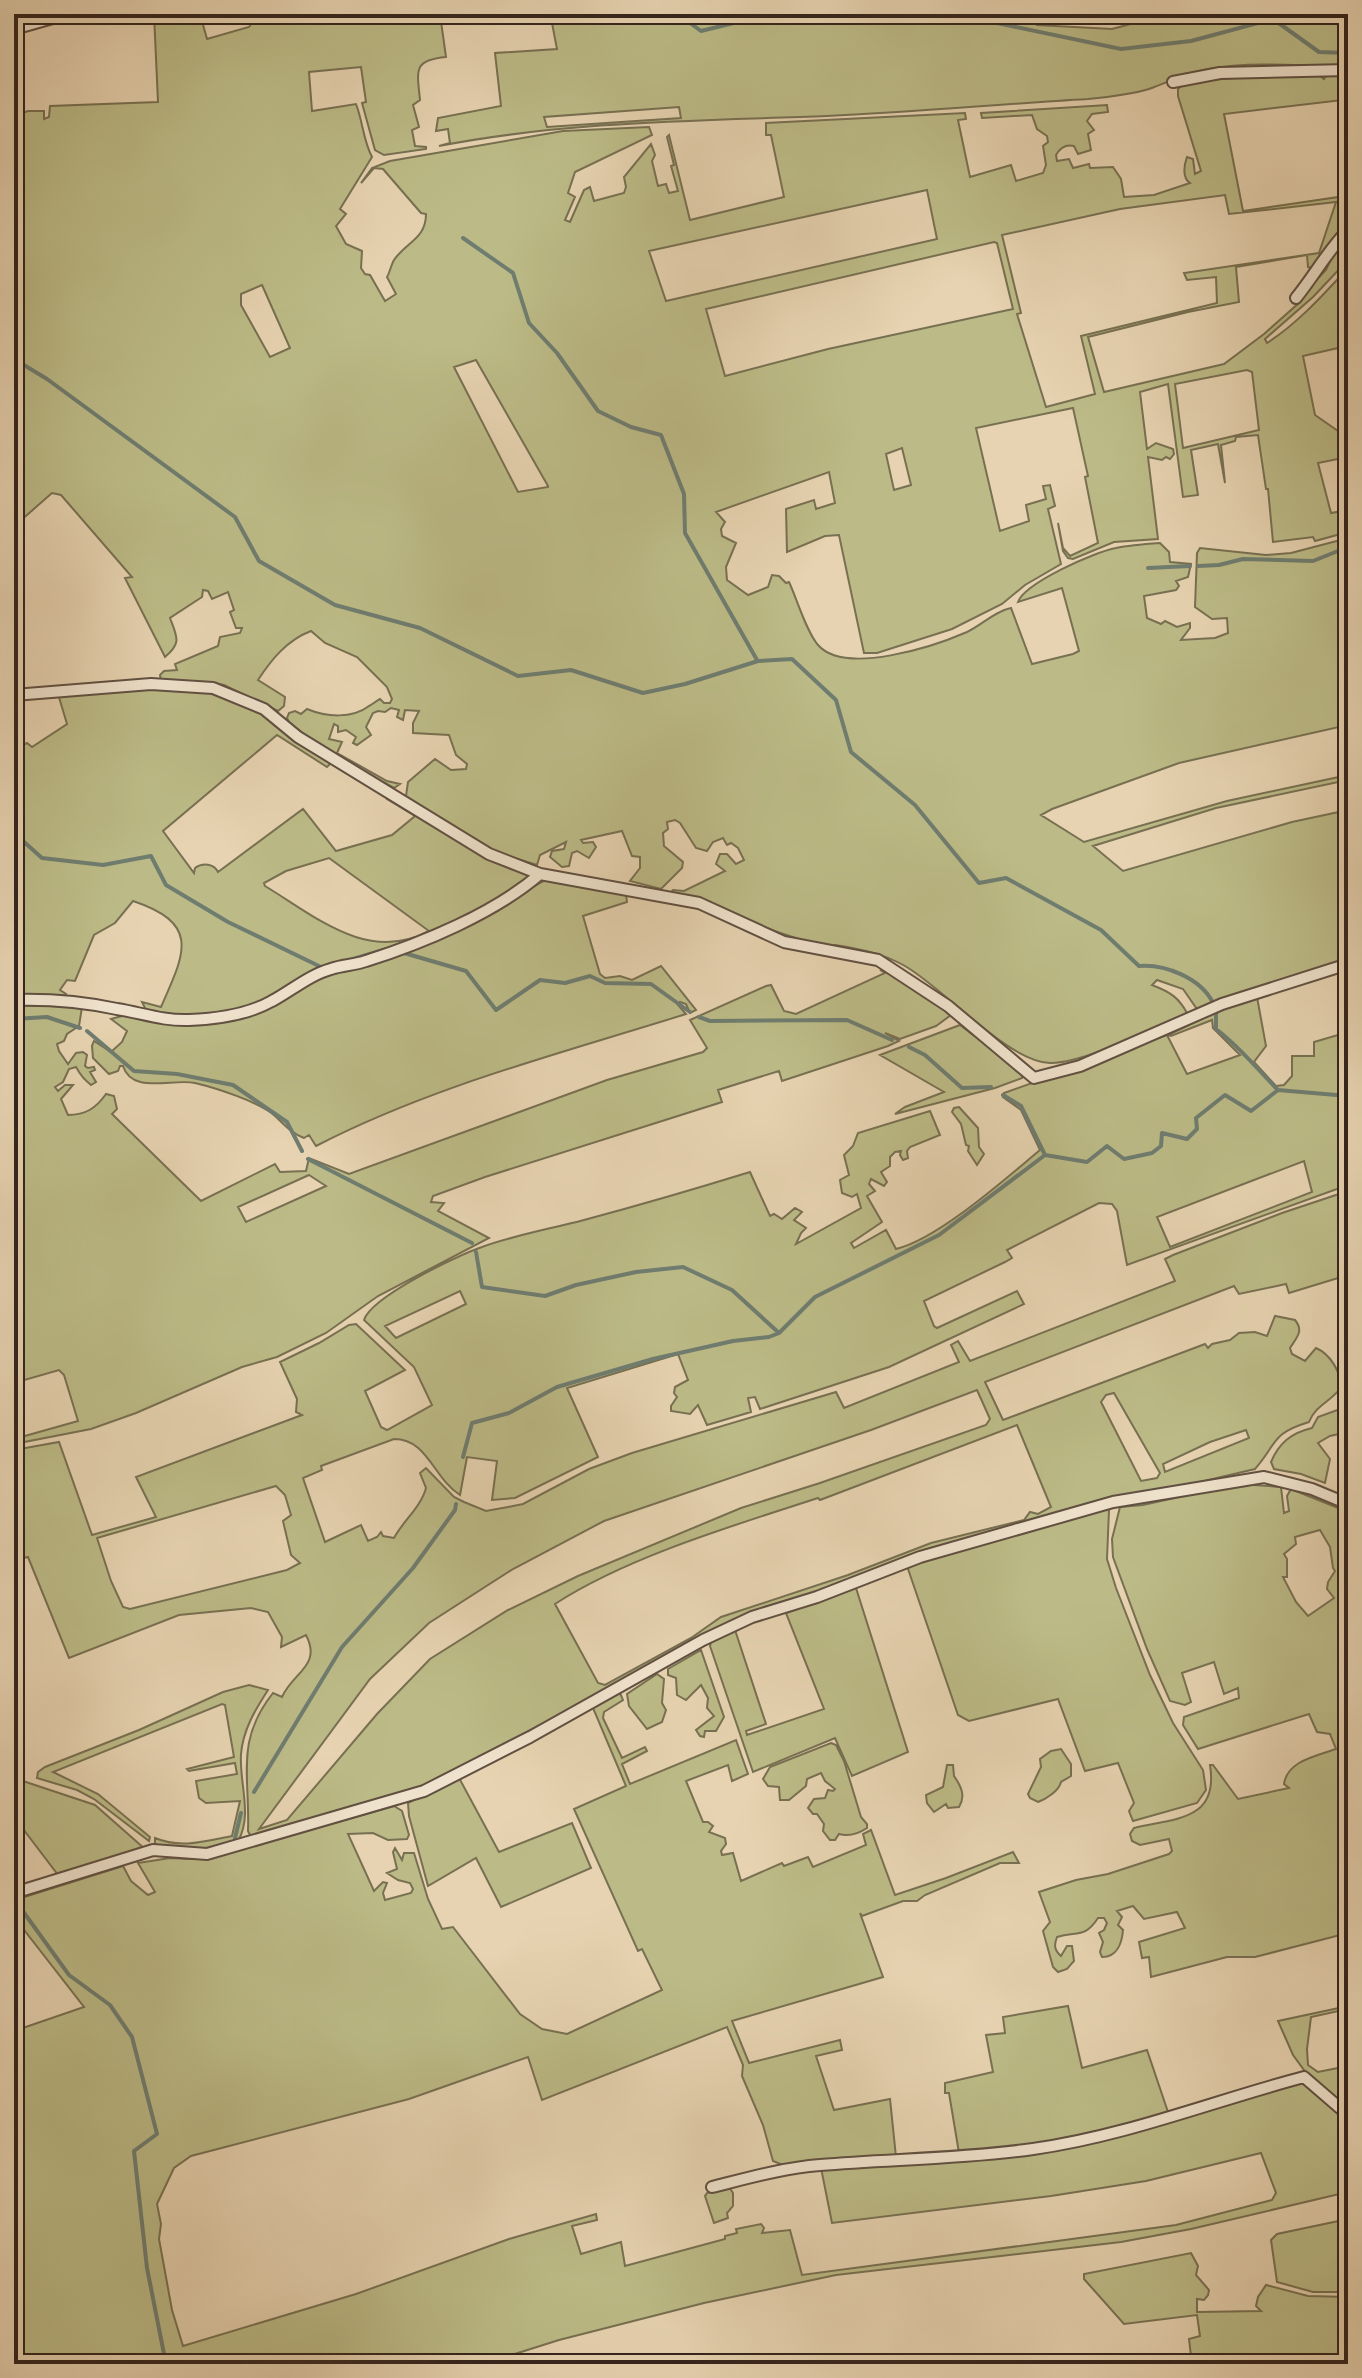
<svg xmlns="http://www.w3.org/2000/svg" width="1362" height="2378" font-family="Alegreya,serif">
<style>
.green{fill:#bcbb87;stroke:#787052;stroke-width:2;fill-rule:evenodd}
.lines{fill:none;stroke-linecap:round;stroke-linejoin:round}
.stream{stroke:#6f7d70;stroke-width:4}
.street-casing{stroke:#615042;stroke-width:14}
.street{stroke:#efe2cc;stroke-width:10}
</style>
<rect width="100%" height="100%" fill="#e7d3b1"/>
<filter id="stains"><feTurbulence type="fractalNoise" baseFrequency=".0025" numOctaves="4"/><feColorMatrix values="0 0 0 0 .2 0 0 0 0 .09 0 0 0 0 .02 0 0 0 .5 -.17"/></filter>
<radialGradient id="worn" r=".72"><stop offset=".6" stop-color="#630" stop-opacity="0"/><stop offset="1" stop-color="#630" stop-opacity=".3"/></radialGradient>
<path class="green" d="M154 14H200L207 39 249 27 259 14H440L446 57C413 60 417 70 420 100L413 105 419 127 412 130 415 146 426 147V149L384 155 375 150 362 103 366 102 361 67 309 72 312 111 356 104C363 122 363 140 372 157L340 209 346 214 336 226 346 244 362 251 361 268 365 274 370 275 385 301 396 294 387 277C390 272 391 265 394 260 406 242 426 239 426 214L421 213 383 169 374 168 361 183 372 168 390 161 563 131 649 127 652 135 575 172 568 193 575 197 565 220 570 222 584 190 590 187 594 201 624 193 626 187 624 177 651 144 655 155 652 161 658 186 666 184 669 193 678 191 671 166 674 165 667 137 669 135 690 220 784 197 771 135H766V123L965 113 966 119 958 120 970 177 1011 165 1016 181 1043 173 1046 165 1043 146 1048 142 1047 136 1037 129 1032 115 982 118 981 113 1107 105 1108 112 1092 114 1087 121 1094 130 1088 134 1091 150 1078 154 1074 146C1065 144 1060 148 1056 155L1057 161 1069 159 1073 168 1089 164 1090 168 1113 167 1121 179 1124 197 1154 195 1190 183C1182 178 1184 165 1187 157L1193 159 1195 174 1201 171 1178 96V89L1184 82 1271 75 1320 76 1324 79 1326 76 1348 74V147L1342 161 1345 155V107L1342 100 1224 114 1243 211 1338 197 1342 167 1348 160V226L1313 269 1308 267 1307 255 1236 267 1239 302 1188 312 1088 337 1104 392 1224 364 1264 334 1300 302V297L1326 270 1333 255 1348 234 1346 262 1313 297 1265 339 1267 343C1298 323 1323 295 1348 268V358L1340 355 1338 348 1303 356 1315 415 1348 438V457L1318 463 1331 513 1348 510V532L1315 541 1313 537 1273 542 1268 489H1266L1258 435 1236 437 1235 441 1221 445 1225 483 1218 444 1191 450 1198 495 1183 497 1168 384 1140 392 1147 449 1156 443 1173 449 1174 454 1170 459 1166 457 1162 460 1148 457 1158 539 1114 542 1073 559 1068 558 1063 551 1058 523 1063 548 1070 556 1098 543 1085 477 1088 476 1073 408 976 428 1000 531 1029 521 1026 505 1046 499 1043 486 1050 485 1055 506 1048 509 1061 564 1025 585 1002 604 952 629 877 653H864L839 535 825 536 787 552 786 509 814 500 816 509 835 503 829 472 716 512 725 522 721 529 722 536 736 543 726 567 727 580 748 595 768 587 772 575 779 576 786 583 789 582C797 599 806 631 818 645 845 676 935 646 967 632 982 625 995 611 1011 608L1032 664 1073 654 1079 651 1062 588 1018 602C1025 583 1094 552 1116 548 1130 545 1145 544 1160 543L1169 552 1170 562 1191 564 1188 577 1176 581 1179 586 1176 590 1144 596 1147 618 1161 624 1165 621 1177 627 1190 623V628L1181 640 1215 638 1228 633 1227 618 1212 619 1195 607 1197 553 1200 548 1266 555 1291 553 1348 538V725L1179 763 1052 809 1041 815 1084 842 1227 801 1348 775V780L1216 808 1093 846 1123 871 1292 822 1348 810V958L1199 1012 1183 989 1157 980 1152 985C1170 992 1179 997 1188 1015 1156 1028 1082 1064 1050 1063 1008 1062 945 989 905 966 882 953 860 949 835 945L833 948C777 936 726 910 670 893L673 890 684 891 725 871 716 864 720 854H727L736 864 744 860 738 848 731 843 727 845 723 838 713 842 707 851 696 848 680 823 675 820 667 822 668 829 663 833 664 846 683 862 682 868 661 889 630 881 640 868V857L632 856 622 831 581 840 583 843 593 842 596 847 589 858 577 851 572 853 569 866 562 867 550 857 552 851 564 849 566 842 540 855 537 865 487 849 406 796 408 782 435 759 451 770 466 769 467 764 456 755 449 735 413 733V723L419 711 405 710 403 720 397 717 399 710 391 708 385 712 378 711 373 713 366 727 371 735 357 745 353 743 356 737 346 730 338 732V726L334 724 329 739 342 742 337 753 387 781 400 784 394 788 334 755 290 724 287 718 289 713 295 711 301 714 307 709C326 717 352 719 369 706 373 704 376 701 380 699L384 703H390L392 699 387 687 357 657 325 643 311 631C287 640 271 660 258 680L285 697 284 706 278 711 224 685 208 682 161 681 160 675 164 671 177 670 175 664 218 646 220 637 240 633 242 628H236L230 612 234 610 228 592 212 599 208 591 203 590 202 597 170 618C177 637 182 643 165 657L125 578 132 577 61 495 52 493 19 522 14 512V116L28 111H44V119L49 117 50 106 158 102ZM927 190 937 239 666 301 649 251ZM1225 195 1229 214 1336 202 1319 253 1184 273 1187 280 1216 277 1217 303 1081 336 1095 394 1046 407 1017 314 1021 313 1002 235 1120 209ZM994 242 997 243 1013 309 828 349 725 376 706 309ZM262 285 290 348 270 357 241 305V294ZM476 360 548 486V487L518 492 454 367ZM1247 370 1252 372 1259 430 1183 448 1175 384ZM902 448 911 485 894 490 886 454Z
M537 14H1035L1037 25 1112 29 1168 14H1348V66C1298 67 1244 59 1195 72 1179 76 1164 84 1149 89 1129 95 1109 97 1088 99 1001 104 914 112 827 116 697 121 568 121 439 146L450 143 448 129 436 131 438 118 501 106 495 53 557 49 552 23H541ZM679 107 681 118 547 127 544 117Z
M150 689 204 690 265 712 332 762 327 767 277 735 163 831 194 873 195 868C203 862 214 864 218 872L303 809 336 851 392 835 415 816 387 799 390 794 532 873 526 882 478 911 246 1008 181 1018 146 1010 142 1002 161 1007C184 954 202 924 133 901L115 923 94 935 75 981 67 980 60 990 66 994 65 998 14 997V749L27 743 32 747 67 724 58 694ZM329 858 429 931C368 964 315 916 265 886L264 883 286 871Z
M551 877 641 895V898L626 894 627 902 583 916 600 974 605 978 620 976 632 980 661 966 696 1010 690 1013 686 1004 680 1002 678 1005 686 1014C562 1053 432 1086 316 1146L309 1135 304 1138C291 1133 285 1125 275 1116 260 1102 216 1088 195 1083 173 1078 132 1095 123 1066H120L118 1071 109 1074 93 1058 92 1046 94 1041 111 1052 122 1042 127 1031 111 1019 129 1014 160 1023 198 1025 237 1018 333 972 452 930Z
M880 970C900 971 935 1002 951 1015L936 1026 900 1039 885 1033 899 1041 888 1046 782 1081 779 1071 718 1090 722 1102 485 1177 433 1196 431 1202 444 1203 438 1211 489 1238 378 1296 326 1333 277 1357 242 1367 136 1413 91 1429 14 1444V1439L78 1421 64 1375 59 1370 14 1383V1005L82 1007 79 1026 67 1034 64 1041 57 1044 59 1051 68 1064 76 1053 83 1052 87 1055 85 1066 88 1068 94 1067 95 1070 90 1072 96 1082 91 1085C84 1079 81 1076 76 1067L69 1069 63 1082 55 1087 58 1091 65 1085H73L61 1099 68 1115C86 1115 96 1108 106 1094L114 1096 117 1109 112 1114 201 1201 275 1164 280 1172 306 1171 309 1158 349 1174 607 1080 703 1052 707 1048 690 1020 766 986 771 985 784 1011 796 1014 885 973ZM309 1175 326 1186 246 1222 238 1207Z
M1257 997 1266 1046 1254 1062 1276 1086 1284 1085 1292 1076V1056H1314V1042L1348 1032V1185L1127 1265 1117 1211 1112 1204 1099 1203 1007 1250 1012 1258 1005 1262 924 1301 934 1326 937 1328 1017 1291 1024 1304 889 1367 760 1409 755 1397 748 1398 751 1412 707 1425 698 1405 690 1414 671 1411V1406L677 1397 674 1393 675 1387 688 1380 678 1354 567 1388 598 1457 515 1498 492 1500 497 1461 467 1457 460 1495C433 1478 428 1439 394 1439L321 1466 322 1470 303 1478 325 1542 361 1525 368 1541 377 1537 381 1532 383 1536 394 1538C403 1521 421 1507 426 1488L420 1473 426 1468 454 1497 464 1502 486 1511 508 1507 523 1504 589 1469 632 1453 836 1392 844 1408 959 1362 951 1345 958 1341 970 1361 1175 1281 1165 1259 1173 1255 1282 1213 1348 1191V1275L1289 1293 1286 1284 1239 1294 1234 1286 985 1382 1003 1420 1205 1344 1208 1348 1212 1344 1230 1340 1239 1333 1255 1332 1267 1336 1275 1316 1295 1320C1304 1331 1297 1337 1290 1348L1292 1354 1305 1361 1316 1348C1332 1355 1338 1371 1343 1385 1333 1401 1316 1404 1309 1422 1270 1434 1278 1443 1255 1469L1052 1517 741 1619 604 1692 411 1792 251 1837 248 1831C250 1775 235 1741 273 1693L282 1697C293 1672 322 1666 306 1635L281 1647 282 1637 268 1612 251 1608 179 1615 69 1658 28 1557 14 1560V1450L59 1442 92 1535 156 1517 136 1477 302 1415 296 1412 297 1399 280 1362 319 1343 349 1325 356 1324 405 1370 365 1391 381 1427 387 1430 432 1405 414 1367 364 1320C371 1297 458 1255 482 1247 515 1235 550 1229 584 1220 640 1205 695 1189 750 1172L770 1216 774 1214 782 1219 795 1208 802 1212 794 1220 806 1228 801 1233 796 1244 861 1208 857 1194 852 1197 842 1193 840 1180 849 1175 844 1155 853 1146 858 1133 930 1111 940 1135 910 1147 907 1151 908 1158 903 1160 900 1155 901 1151 895 1152 890 1157V1166L881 1172 887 1182 884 1186 871 1179 869 1184 875 1191 867 1196 882 1222 851 1243 854 1248 886 1230 896 1249C938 1239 1005 1179 1040 1150L1021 1110 1003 1097 1004 1093 1167 1035 1187 1074 1240 1055 1213 1028 1212 1020 1171 1036 1168 1035 1218 1011ZM1304 1161 1312 1192 1170 1247 1157 1217ZM460 1291 466 1304 396 1338 385 1326ZM977 1390 990 1419 986 1425 820 1483 741 1508 578 1576 508 1610 430 1659 377 1714 287 1820 259 1829 370 1679 429 1623 513 1569 604 1521 871 1430ZM1114 1393 1160 1473 1157 1478 1141 1481 1101 1402 1106 1395ZM1017 1425 1051 1507 1038 1514 1030 1512 1024 1520 931 1543 848 1575 721 1617 691 1638 605 1685 598 1683 555 1604C627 1557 735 1525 818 1498L820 1500ZM1246 1430 1249 1438 1165 1472 1163 1464 1210 1442ZM276 1486 285 1495 291 1515 283 1521 291 1555 300 1563 287 1570 130 1609 123 1607 111 1581 97 1538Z
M960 1025 1022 1072V1078L995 1088 895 1114 905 1107 944 1092 880 1055Z
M959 1107 978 1128 979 1147 984 1154 977 1165 968 1151 969 1146 966 1145 961 1124 952 1112 954 1108Z
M1340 1409 1342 1416 1348 1419V1432L1330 1436 1318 1443 1330 1459 1325 1483 1301 1474 1274 1469 1271 1462C1279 1443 1291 1433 1312 1428L1318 1417Z
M1238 1484 1281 1487 1284 1513 1289 1511 1287 1496 1291 1489 1348 1512V1933L1255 1957H1227L1151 1977 1149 1957 1142 1958 1139 1942 1185 1928 1177 1912 1144 1919 1133 1906 1117 1911 1122 1917 1118 1925 1123 1930C1122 1943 1117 1957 1102 1957L1100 1952 1103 1942 1099 1933 1104 1930 1107 1923 1104 1918H1098C1085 1938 1078 1931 1057 1937 1054 1945 1054 1950 1061 1956L1067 1946H1072L1074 1961 1067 1969 1058 1972 1053 1967 1043 1931 1050 1922 1039 1892 1076 1880 1108 1874 1169 1854 1172 1851 1169 1839 1140 1845 1132 1841 1130 1834 1134 1828C1175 1818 1219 1821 1210 1765H1213L1238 1799 1289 1788 1284 1784C1287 1761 1316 1756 1336 1749L1330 1734 1317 1732 1309 1714 1198 1749 1183 1725 1184 1717 1239 1698 1238 1688 1224 1694 1214 1662 1182 1673 1191 1702 1185 1705 1170 1701 1147 1649 1113 1557 1112 1539 1120 1507 1143 1505ZM1320 1530 1330 1547 1333 1568 1335 1571 1328 1582 1327 1589 1334 1598 1308 1616 1296 1602 1283 1577H1287V1559L1284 1554 1296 1544 1295 1537Z
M1106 1508 1109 1510 1107 1559 1116 1588 1150 1675 1173 1723 1203 1770 1206 1790 1197 1803 1133 1821 1129 1811 1134 1803 1118 1763 1085 1771 1058 1699 969 1721 958 1715 907 1566 974 1545Z
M856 1588 908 1752 852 1776 835 1738 753 1772 710 1646 711 1642 735 1630 736 1633 766 1724 746 1731 747 1735 824 1709 786 1613Z
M701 1650 724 1717 716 1731H705L704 1737 700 1736 696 1730 714 1716 707 1708 708 1698 701 1685 686 1700 677 1695 676 1678 668 1675V1669Z
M657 1674 664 1679 662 1703 666 1710 662 1722 647 1729 629 1706 627 1694Z
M249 1685 268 1690C255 1710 243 1730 241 1754 239 1782 253 1816 238 1841 214 1848 177 1857 155 1844V1838C181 1849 206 1841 232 1836L240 1801 206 1803 199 1798 196 1781 237 1774 235 1763 189 1771 187 1769 234 1757 225 1705 222 1704 53 1772 98 1794 150 1837 149 1841 94 1799 77 1790 37 1778 38 1772 45 1767 139 1730 223 1692Z
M620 1693 623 1700 604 1712 603 1718 622 1758 645 1747 647 1751 622 1764 630 1784 736 1740 748 1774 732 1781 728 1765 686 1781 703 1822H708L713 1826 709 1832 725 1838 726 1844 721 1851 722 1855 733 1853 741 1881 782 1863 784 1866 808 1857 813 1867 866 1845 863 1834 871 1830 895 1895 946 1878 1013 1852 1019 1863H1000L925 1895 917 1901H903L862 1916 860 1913 883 1977 732 2021 749 2063 840 2040 842 2050 816 2056 834 2110 890 2099 896 2157 788 2167 773 2161 763 2125 742 2076 743 2065 727 2027 542 2100 528 2057 409 2099 191 2156 174 2168 157 2204 161 2224 159 2239 172 2310 183 2346 356 2294 509 2239 596 2214 597 2220 572 2226 581 2254 621 2242 625 2266 725 2239V2236L737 2233 736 2229 761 2224 764 2228 762 2233 790 2230 802 2275 1176 2225 1272 2200 1276 2193 1261 2153 1146 2181 1051 2196 832 2223 821 2168 1031 2152 1290 2084 1305 2083 1348 2117V2192L1191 2229 1121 2242 836 2275 704 2303 559 2340 483 2364H14V2031L84 2007 14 1917V1904L18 1899 123 1866 131 1881 148 1895 155 1892 138 1863 170 1858 190 1859 229 1853 394 1806 402 1811 409 1835 407 1839 388 1840 373 1833 348 1834 374 1891 383 1882 387 1883 383 1893 385 1900 411 1893 413 1889 410 1883 398 1880 387 1873 397 1869 393 1852 395 1848 402 1860 404 1853H414L428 1899 442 1929 453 1927 520 2014 542 2029 567 2034 662 1990 642 1949 638 1951 574 1809 626 1786 593 1708Z
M831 1743 836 1745 844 1761 861 1817 867 1824V1828C858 1834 849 1837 839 1834L835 1840H830L823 1831 824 1824 817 1814H813L808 1808 814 1799 825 1798 828 1790 833 1791 835 1789 825 1781 821 1773 807 1779 806 1786 789 1800H780L779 1787 768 1786 763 1779 770 1767Z
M1061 1749 1071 1764V1776L1061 1782C1059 1791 1046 1799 1038 1802L1030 1798 1028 1794 1041 1767 1040 1759 1051 1751Z
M947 1765H953L954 1776C961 1786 966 1796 959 1807L948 1808 946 1804 934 1812 927 1803 926 1795 943 1787Z
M458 1776 499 1852 572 1823 591 1868 501 1907 476 1858 428 1886 409 1816 408 1803Z
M14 1778 95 1805 145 1849 14 1892V1875L22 1886 58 1875 14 1817Z
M1068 2006 1082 2068 1147 2050 1168 2112 1098 2133 1047 2144 959 2153 949 2093H945V2083L993 2072 986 2035 1005 2033 1003 2017Z
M1348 2006V2009L1311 2017 1307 2049 1308 2065 1318 2072 1348 2066V2109L1304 2070 1293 2055 1278 2021Z
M729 2187 733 2193V2206L727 2213 728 2218 714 2223 705 2196 707 2193Z
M1348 2219V2292H1313L1277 2282 1271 2240 1277 2234Z
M1191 2253 1198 2266 1196 2275 1209 2290 1208 2295 1204 2300 1197 2299V2312L1261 2311 1256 2306 1258 2297 1266 2285 1308 2296 1348 2297V2364H1192L1189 2339 1200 2336 1197 2315 1124 2324 1084 2279V2274Z"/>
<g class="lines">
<path class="stream" d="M678 14 701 31 771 14
M954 14 1121 49 1191 41 1273 19 1319 52 1348 53
M463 238 513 273 529 323 557 353 598 411 631 427 661 435 684 494 685 533 757 660
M14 359 47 379 235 517 259 561 335 605 420 628 518 676 571 670 643 693 685 684 758 661 792 659 836 700 851 752 915 805 979 883 1006 878 1101 930 1139 966C1165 964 1201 978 1213 1003
M1198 566 1219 565 1243 559 1313 561 1348 547
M1148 568 1190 566
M14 833 42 858 103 865 151 856 166 885 228 922 323 968 326 967
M404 953 466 971 496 1010 540 980 565 983 590 976 605 983 651 984 690 1012
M346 961 387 949
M1216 1013V1029C1240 1047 1257 1069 1278 1090
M699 1017 710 1021 847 1020 892 1040
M14 1019 47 1017 80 1028
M87 1031 134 1071 177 1074 233 1085 287 1122 302 1151
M909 1047 925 1055 962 1088 991 1087
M1003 1095 1021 1106 1045 1155
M308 1159 472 1243
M476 1252 482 1287 545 1296 576 1285 636 1272 683 1267 732 1290 779 1333 815 1297 939 1235 1045 1155 1087 1162 1107 1146 1124 1159 1152 1153 1161 1146 1162 1133 1187 1139 1197 1129 1196 1118 1225 1095 1251 1111 1278 1090 1348 1096
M463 1457 472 1423 509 1413 557 1387 653 1359 733 1341 769 1337 779 1333
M254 1792 342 1647 413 1568 455 1510 456 1504
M235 1838 241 1813
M17 1903 69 1975 110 2005 132 2037 157 2134 134 2151 147 2268 166 2364"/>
<defs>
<path id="street" d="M14 29 67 14
M1173 82 1220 73 1348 70
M1296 298C1314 276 1328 250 1348 230
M14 695 151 684 213 688 264 709 298 737 489 854 540 874 699 903 784 942 878 960 948 1006 1034 1078 1080 1066 1222 1004 1348 964
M14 1000C48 999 84 1002 117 1009 142 1013 163 1021 189 1020 216 1019 249 1014 272 1001 291 991 309 975 331 969 342 965 355 965 366 961 423 943 495 913 540 874
M14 1893 153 1850 207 1854 424 1791 530 1737 703 1640 752 1617 817 1597 920 1557 1113 1502 1264 1477 1312 1489 1348 1504
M712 2187C748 2178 783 2168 820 2165 891 2159 962 2159 1033 2149 1126 2136 1213 2101 1304 2077L1348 2115"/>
</defs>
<use href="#street" class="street-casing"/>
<use href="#street" class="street"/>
</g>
<rect width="1362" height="2378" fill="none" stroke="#e7d3b1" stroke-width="48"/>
<rect x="16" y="16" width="1330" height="2346" fill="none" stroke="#34241d" stroke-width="4"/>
<rect x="24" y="24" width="1314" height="2330" fill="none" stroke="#34241d" stroke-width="2"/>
<rect width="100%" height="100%" filter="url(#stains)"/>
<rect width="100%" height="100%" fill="url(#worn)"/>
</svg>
